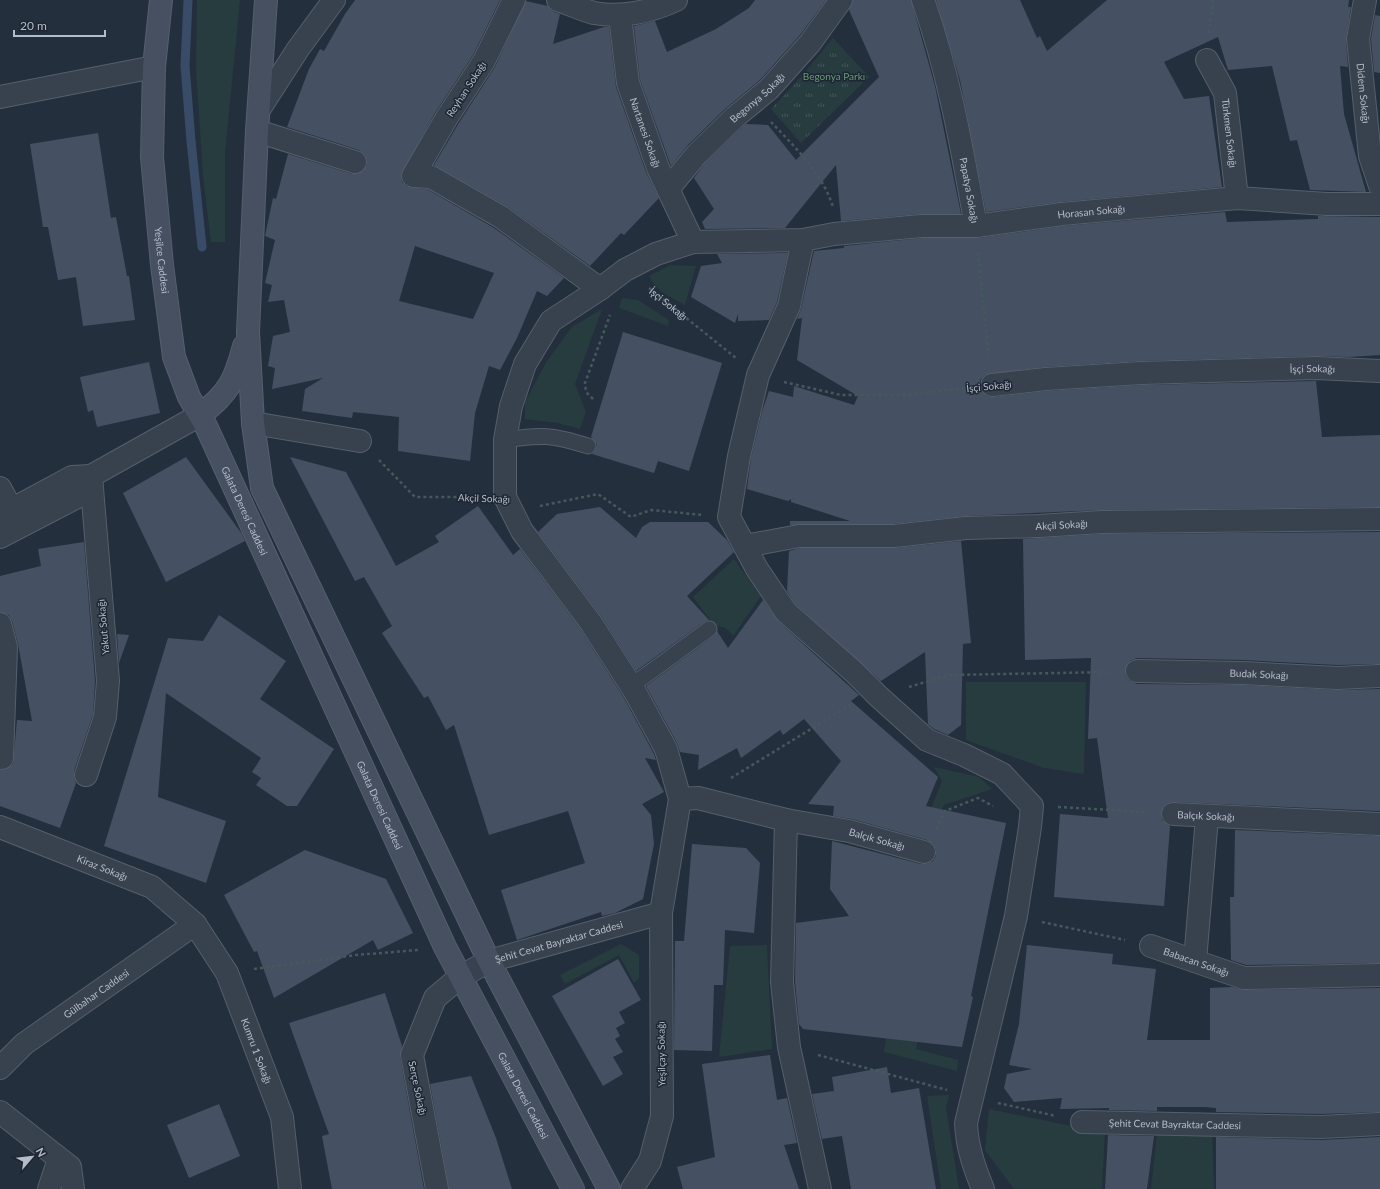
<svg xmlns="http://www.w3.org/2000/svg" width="1380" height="1189" font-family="Lato,sans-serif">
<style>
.grass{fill:#263c3f}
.park{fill:url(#park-tufts)}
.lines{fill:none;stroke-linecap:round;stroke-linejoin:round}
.stream{stroke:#394c67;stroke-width:9}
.building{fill:#455162;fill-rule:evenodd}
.service-casing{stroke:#565f6c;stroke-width:17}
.minor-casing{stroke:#565f6c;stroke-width:24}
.tertiary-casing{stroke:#565f6c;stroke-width:24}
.secondary-casing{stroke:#565f6c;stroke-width:24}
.path{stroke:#44595c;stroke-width:2.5;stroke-dasharray:3 3;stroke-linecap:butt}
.service{stroke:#38414e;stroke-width:15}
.minor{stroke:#38414e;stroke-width:22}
.tertiary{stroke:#38414e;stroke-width:22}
.secondary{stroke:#465061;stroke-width:22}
.labels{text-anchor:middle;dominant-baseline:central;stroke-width:3;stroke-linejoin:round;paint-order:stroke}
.park-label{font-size:10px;fill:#6b9a76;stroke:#1d2633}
.street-label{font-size:10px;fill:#b4bcc9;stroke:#1d2633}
</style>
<defs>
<pattern id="park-tufts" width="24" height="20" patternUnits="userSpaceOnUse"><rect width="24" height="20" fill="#263c3f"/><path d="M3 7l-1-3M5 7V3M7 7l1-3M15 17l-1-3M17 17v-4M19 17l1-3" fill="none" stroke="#435659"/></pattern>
</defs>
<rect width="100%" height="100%" fill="#242f3e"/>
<path class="grass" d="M197 0H240L225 153V242H211L203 176 196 70Z
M670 265 696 266 685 305C670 297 656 291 649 276Z
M622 298 638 300 669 320 668 326 619 308Z
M602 309 575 384 586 412 580 429 558 423 525 419V402L547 361 572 327Z
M734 559 761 596 733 636 726 628 714 625 693 597Z
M966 682H1086L1084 774 1044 768 966 740Z
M934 767 979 777 992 789 944 805 926 837 920 836 942 781Z
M621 944 639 955V978L634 983 619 955 565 984 560 975Z
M767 945 772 1049 719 1057 730 946Z
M894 978 927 985 916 1049 958 1060 957 1071 884 1052Z
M949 1095 946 1107 959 1189H941L927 1096Z
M989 1109 1105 1133 1102 1189H1014L985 1150Z
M1212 1133 1214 1189H1151L1157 1134Z"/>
<path class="park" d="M833 38 869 77 801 143 771 109 803 75Z"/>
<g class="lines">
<path class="stream" d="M188 0 185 66 191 141 202 247"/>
</g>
<path class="building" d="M355 0H500L473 55 435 113 401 175 402 182 407 187 427 189 494 228 564 278 547 296 537 291 517 338 500 370 489 366 475 413 470 461 398 451 399 417 353 412 352 418 302 411 305 389 323 378 272 389 275 368 268 366 273 336 290 332 284 300 268 302 272 285 265 283 275 240 265 236 273 198 276 199 288 154 352 174H357L363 171 367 165V160L364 154 359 150 287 127 309 69 320 49 324 51 345 14ZM415 246 494 273 473 319 399 301Z
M755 0H826L800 35 760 80 726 108 688 145 671 166 640 80 634 26 655 21 667 52 716 29 749 8Z
M853 0H911L935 86 961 214H920L841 221 836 165 785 228 705 229 702 222 714 209 694 178 706 162 743 126 746 124 768 125 796 160 879 77 849 10Z
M936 0H1020L1037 38 1040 36 1047 51 1107 0H1349L1348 7H1351L1346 40 1348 67 1340 66 1344 114 1366 192 1310 190 1297 140 1290 141 1272 66 1228 70 1218 37 1164 62 1184 99 1209 96 1222 187 1061 202 986 212 960 80Z
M526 1 548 6 554 12 560 14 553 44 604 27H609L616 87 646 172 659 198 624 235 621 233 590 266 508 207 434 165 457 126 495 67Z
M1375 15 1380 16V73L1374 72 1371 39Z
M98 133 111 218 116 217 127 276H129L135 320 83 326 76 277 58 280 48 227H43L30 144Z
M1225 212 1227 222 1318 219V216L1380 217V355L1349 357 1316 356 1140 361 1045 367 985 375 980 380V386L982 392 987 396 993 397 1047 391 1142 385 1316 381 1322 437 1380 435V507L1102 510 966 516 893 524 790 525V521H850L791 502V499L788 501 747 489 751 458 762 412 769 391 793 397 794 386 854 405 858 396 797 360 802 318 797 319 801 309 814 251 844 248V246L922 238H978L1063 226Z
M788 253 777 302 769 320 738 321V314L735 323 691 297 701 266 722 263 717 254Z
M623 332 722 363 689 471 658 461 654 473 592 454 596 449 597 444 591 437Z
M149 362 160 413 97 427 93 410 88 412 80 377Z
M186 457 242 534 245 541 166 582 123 493Z
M290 457 346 472 396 566 439 542 435 536 478 506 513 555 520 549 581 630 624 698 654 754 656 760 645 758 664 792 642 804 651 815 654 844 643 899 615 913 602 916 601 912 517 940 501 890 585 863 568 811 489 835 454 725 446 730 428 696 424 698 382 633 392 626 364 577 355 581Z
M600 507 636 538 642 527 650 522H708L727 540 734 552 687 596 709 620 704 622 636 671 601 616 538 532 557 514Z
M1380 532V664L1337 665 1243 660 1137 658 1131 660 1127 664 1125 671 1126 677 1130 681 1137 684 1243 685 1336 690 1380 689V811L1174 802 1168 803 1163 807 1161 813 1162 820 1170 826 1164 906 1054 897 1060 814 1108 818 1097 738 1088 739 1091 658 1025 660 1023 539 1102 534Z
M961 541 971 643 963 644 961 725 948 735 934 729 928 724 925 652 881 681 795 604 787 591 789 551 800 548H894Z
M84 542 95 681 93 714 74 771V777L76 783 60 828 0 806V770L7 769 13 764 17 720 32 721 18 644 12 621 9 615 0 612V576L41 566 38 549Z
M763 600 778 621 859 695 851 701 938 777 926 806 1006 823 971 996 973 997 962 1047 803 1029 799 1024 795 981 796 923 849 916 830 889 832 841 921 864H927L933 861 936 856V849L933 844 927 840 852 819 833 816 834 806 808 804 841 761 804 719 783 735 780 730 741 758 737 748 698 770 699 755 680 752 677 743 646 686 714 636 717 631 728 648Z
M219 615 286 661 260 699 334 749 297 806H287L256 785 261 778 252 772 261 758 166 693 158 797 226 821 206 883 104 846 168 638 203 641Z
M117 634 129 635 119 663Z
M1235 830 1380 836V963L1246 965 1231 960 1230 897H1234Z
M692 844 746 848 760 863 754 933 725 930 723 985H714L712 1051 674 1050 675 941H684Z
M305 850 386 879 413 933 378 950 373 940 274 998 257 951 254 952 224 895Z
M1027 945 1113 954 1112 964 1156 969 1147 1040H1210V988L1232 987 1244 990 1380 988V1112L1321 1114 1216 1112V1108L1205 1107H1157V1111L1109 1110V1108L1060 1109 1062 1098 1014 1102 1004 1088 1007 1074 1032 1069 1009 1065 1019 1024Z
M618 959 641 1000 619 1012 625 1023 616 1028 620 1036 615 1039 623 1052 613 1057 623 1074 603 1086 552 996Z
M385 993 402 1046 400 1057 424 1189H332L322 1136 329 1134 289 1023Z
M770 1055 777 1100 787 1098 797 1143 784 1145 799 1189H683L677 1167 715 1157 702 1064Z
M887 1067 891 1093 919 1088 936 1189H851L842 1136 822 1139 812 1094 834 1091 832 1077Z
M471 1076 496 1138 512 1189H449L430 1084Z
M219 1104 240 1156 189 1178 167 1125Z
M1108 1135 1154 1136 1147 1189H1105Z
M1216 1137 1321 1140 1380 1137V1189H1216Z"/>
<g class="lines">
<defs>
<path id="service" d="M505 440C542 434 553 435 588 446
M631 686 709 629"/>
<g id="minor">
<path d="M514 0 484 61 446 119 413 176 431 177 501 217 600 289"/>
<path d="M558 0C570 4 582 10 594 13 621 18 651 12 676 0"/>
<path id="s2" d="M923 0C949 73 962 149 976 226"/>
<path id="s3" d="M1365 0 1358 39 1370 156 1380 186"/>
<path id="s4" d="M620 16 628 83 658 168 693 242"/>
<path id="s5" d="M1207 60 1225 93 1237 198"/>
<path d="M0 97 154 67"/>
<path d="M260 108 298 49 334 0"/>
<path d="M257 131 355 162"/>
<path id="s6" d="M668 189 697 154 735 117 769 89 810 43 841 0"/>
<path d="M803 240 789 306 758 375 739 456 729 517 757 569 786 612 854 672 878 696 927 740 964 755 1002 774 1032 806 1030 827 1016 916 966 1123C967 1147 974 1167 983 1189"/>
<path id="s7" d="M992 385 1046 379 1141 373 1316 368 1380 371"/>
<path d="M253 423 360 441"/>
<path d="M0 488 12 510"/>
<path id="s8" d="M745 546 799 536H894L966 528 1039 526 1102 522 1380 519"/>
<path d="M0 624 6 647 2 758"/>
<path id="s9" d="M1137 671 1243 673 1337 678 1380 676"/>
<path d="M86 775 105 717 108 681 91 476"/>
<path d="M680 799 698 798 786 820 782 982 789 1047 820 1189"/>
<path id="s10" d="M1173 814 1380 824"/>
<path id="s11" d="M786 820 849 831 924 852"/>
<path id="s12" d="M0 827 152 887 195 924 227 973 282 1117 290 1189"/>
<path id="s13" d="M1151 946 1244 978 1380 975"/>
<path d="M1195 961 1207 817"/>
<path d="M0 1112 70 1167 73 1189"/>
<path id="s14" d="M1082 1122 1321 1127 1380 1124"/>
<path d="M49 1189 59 1159"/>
<path id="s15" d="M437 1189 412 1055 435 998 460 977 489 961 661 913"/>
<path id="s16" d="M632 1189 650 1161 662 1116 661 913 680 799 666 749 635 692 591 623 522 531 505 497V440L511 406 525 364 551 321 600 289 625 270 656 254 693 242 803 240 834 234 921 226H976L1062 214 1237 198 1327 204H1380"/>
</g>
<g id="tertiary">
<path d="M0 516 72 477 91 476 200 415"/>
<path d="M0 537 81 495 91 476"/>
<path id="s17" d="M0 1068 24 1044 195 924"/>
</g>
<g id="secondary">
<path id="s18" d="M161 0 154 67 152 157 162 265 174 357 189 397 205 424 445 947 573 1189"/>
<path d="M266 0 257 131 248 332 253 423 262 488 489 961 609 1189"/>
<path d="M200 415C229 393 235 380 244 346"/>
</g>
</defs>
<use href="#service" class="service-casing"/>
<use href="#minor" class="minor-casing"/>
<use href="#tertiary" class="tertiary-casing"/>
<use href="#secondary" class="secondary-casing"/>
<g class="path">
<path d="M1209 33 1213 0"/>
<path d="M771 122C794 146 823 174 833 207"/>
<path d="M978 252 989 359"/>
<path id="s1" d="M649 288 736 358"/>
<path d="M784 382 841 395H905L965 388"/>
<path d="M593 399 586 392 585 383 610 315"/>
<path d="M379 460 415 497H478"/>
<path d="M540 506 598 494 631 517 651 510 703 515"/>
<path d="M909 687 948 675 1111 672"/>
<path d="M731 778 850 705"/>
<path d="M1058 807 1147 812"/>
<path d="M936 829 945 811 978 798 993 806"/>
<path d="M1042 922 1125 940"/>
<path d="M254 969 356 955 418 950"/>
<path d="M818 1055 947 1090"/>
<path d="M998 1103 1056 1116"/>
</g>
<use href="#service" class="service"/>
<use href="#minor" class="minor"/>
<use href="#tertiary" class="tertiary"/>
<use href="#secondary" class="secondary"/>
</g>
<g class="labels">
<g class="park-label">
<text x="834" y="76">Begonya Parkı</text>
</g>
<g class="street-label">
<text transform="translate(466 89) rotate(-57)">Reyhan Sokağı</text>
<text stroke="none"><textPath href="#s3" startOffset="94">Didem Sokağı</textPath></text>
<text stroke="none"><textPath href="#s6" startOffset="128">Begonya Sokağı</textPath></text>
<text stroke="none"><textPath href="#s4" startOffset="120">Nartanesi Sokağı</textPath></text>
<text stroke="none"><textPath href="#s5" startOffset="78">Türkmen Sokağı</textPath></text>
<text stroke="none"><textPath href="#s2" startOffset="196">Papatya Sokağı</textPath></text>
<text stroke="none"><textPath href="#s16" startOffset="1500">Horasan Sokağı</textPath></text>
<text stroke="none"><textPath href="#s18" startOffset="261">Yeşilce Caddesi</textPath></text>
<text stroke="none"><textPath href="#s1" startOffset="25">İşçi Sokağı</textPath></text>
<text stroke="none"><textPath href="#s7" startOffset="321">İşçi Sokağı</textPath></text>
<text transform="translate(989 386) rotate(-6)">İşçi Sokağı</text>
<text transform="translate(484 498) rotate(2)">Akçil Sokağı</text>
<text stroke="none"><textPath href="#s18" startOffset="528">Galata Deresi Caddesi</textPath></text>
<text stroke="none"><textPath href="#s8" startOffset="318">Akçil Sokağı</textPath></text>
<text transform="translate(103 627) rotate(-95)">Yakut Sokağı</text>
<text stroke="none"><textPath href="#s9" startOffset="122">Budak Sokağı</textPath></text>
<text stroke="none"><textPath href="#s18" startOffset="852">Galata Deresi Caddesi</textPath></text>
<text stroke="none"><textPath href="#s10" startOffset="33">Balçık Sokağı</textPath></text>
<text stroke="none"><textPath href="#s11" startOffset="93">Balçık Sokağı</textPath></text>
<text stroke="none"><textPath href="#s12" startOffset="110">Kiraz Sokağı</textPath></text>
<text stroke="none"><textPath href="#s15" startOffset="336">Şehit Cevat Bayraktar Caddesi</textPath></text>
<text stroke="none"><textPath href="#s13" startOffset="48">Babacan Sokağı</textPath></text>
<text stroke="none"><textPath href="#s17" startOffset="122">Gülbahar Caddesi</textPath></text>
<text stroke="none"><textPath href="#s12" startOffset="362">Kumru 1 Sokağı</textPath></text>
<text transform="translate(661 1054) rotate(-91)">Yeşilçay Sokağı</text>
<text transform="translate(418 1088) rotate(78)">Serçe Sokağı</text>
<text stroke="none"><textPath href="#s18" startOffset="1176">Galata Deresi Caddesi</textPath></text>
<text stroke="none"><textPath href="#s14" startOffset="93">Şehit Cevat Bayraktar Caddesi</textPath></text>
</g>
</g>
<g transform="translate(32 1157) rotate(62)" stroke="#1d2633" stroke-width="3" paint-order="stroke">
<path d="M0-3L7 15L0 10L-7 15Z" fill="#b4bcc9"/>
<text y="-6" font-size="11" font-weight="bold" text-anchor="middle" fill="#b4bcc9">N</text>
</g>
<path d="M14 30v6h91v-6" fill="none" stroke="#b4bcc9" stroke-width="2"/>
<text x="20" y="30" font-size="12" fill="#b4bcc9" stroke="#1d2633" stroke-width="3" paint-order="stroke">20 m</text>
</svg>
